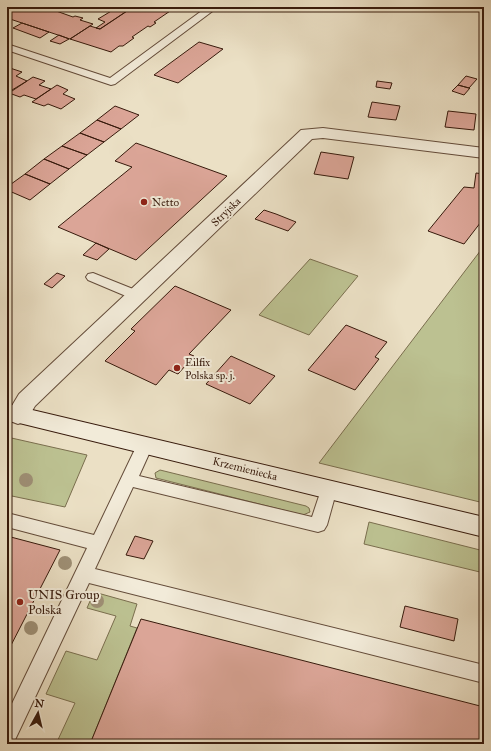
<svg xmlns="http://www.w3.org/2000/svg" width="491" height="751" font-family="'IM FELL Great Primer',serif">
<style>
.green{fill:#bcc191;stroke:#7a6e4e}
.building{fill:#dba597;stroke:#371a0c}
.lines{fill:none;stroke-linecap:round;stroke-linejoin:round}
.lane-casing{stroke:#644c3a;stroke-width:2}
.street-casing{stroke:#644c3a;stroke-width:2}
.secondary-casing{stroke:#371a0c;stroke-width:2}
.lane{fill:#f2ebd9;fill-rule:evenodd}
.street{fill:#f2ebd9;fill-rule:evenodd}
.secondary{fill:#f2ebd9;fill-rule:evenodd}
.tree{fill:#9e8f75}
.poi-dot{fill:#8f2418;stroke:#f2ebd9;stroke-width:1.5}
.labels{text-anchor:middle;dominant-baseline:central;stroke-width:4;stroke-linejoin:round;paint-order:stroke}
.poi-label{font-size:11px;fill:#371a0c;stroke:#f2ebd9;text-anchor:start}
.street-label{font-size:11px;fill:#371a0c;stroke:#f2ebd9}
.near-poi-label{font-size:13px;fill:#371a0c;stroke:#f2ebd9;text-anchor:start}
</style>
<rect width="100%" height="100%" fill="#ebe0c5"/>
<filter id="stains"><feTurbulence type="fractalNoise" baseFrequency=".005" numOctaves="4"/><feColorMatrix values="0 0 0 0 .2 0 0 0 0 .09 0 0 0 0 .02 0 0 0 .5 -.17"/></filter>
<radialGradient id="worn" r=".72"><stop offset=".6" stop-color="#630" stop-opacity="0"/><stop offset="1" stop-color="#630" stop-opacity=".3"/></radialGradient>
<path class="green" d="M484 246V503L319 463Z
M310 259 358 276 309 335 259 315Z
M7 437 87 455 65 507 7 495V490L11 484 7 483Z
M160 470 306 506 309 508 310 512 303 515 156 478 155 473Z
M369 522 484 551V573L364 544Z
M94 592 137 604 130 626 137 628 90 744H56L75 703 46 694 66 651 97 660 116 616 87 608Z"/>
<path class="building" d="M7 7H45L73 17 75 16 83 18 80 20 93 24 70 39 7 18Z
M118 7H133L100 29 96 28 105 22 98 19Z
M133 7H176L154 22 156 23 150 27 148 26 132 37 134 38 123 46H119L111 52 70 39 90 26 100 29Z
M22 23 49 32 40 38 13 28Z
M59 35 69 39 60 44 50 41Z
M199 42 223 49 178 83 154 75Z
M10 68 22 72 16 76 27 81 12 90 7 88V70Z
M466 76 477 79 469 88 458 85Z
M33 77 45 81 39 85 51 89 36 99 24 95 20 97 9 93Z
M377 81 392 83 390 89 376 87Z
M57 85 68 90 63 94 75 99 61 109 48 104 44 106 32 102Z
M458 85 469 88H470L464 95 452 91Z
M372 102 400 106 396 120 368 117Z
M115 106 139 115 121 129 97 120Z
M448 111 476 114 474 130 445 127Z
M97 120 121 129 104 142 80 133Z
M80 133 104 142 87 155 62 146Z
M136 143 227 176 136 260 58 227 132 167 115 161Z
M62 146 87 155 69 169 44 159Z
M321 152 354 157 348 179 314 174Z
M44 159 69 169 50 184 25 174Z
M476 173 484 174V218L464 244 428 231 464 187 474 188Z
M25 174 50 184 30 200 7 190V187Z
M264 210 276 214 296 222 288 231 255 219Z
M96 243 109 249 97 260 83 255Z
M57 273 65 276 52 288 44 284Z
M175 286 231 310 189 354 194 356 178 374 169 370 156 385 105 361 135 331 131 329Z
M346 325 387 342 375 357 379 359 355 390 308 370Z
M231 356 275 376 250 404 206 384Z
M7 536 60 550 7 653Z
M135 536 153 541 144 559 126 555Z
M405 606 458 619 454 641 400 627Z
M141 619 484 707V744H90Z"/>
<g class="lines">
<defs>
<path id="lane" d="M207 7H218L115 84 111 85 7 50V44L110 78Z
M93 273 143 293 145 296 143 299 138 301 133 299 88 280 86 277 88 274Z
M145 439 151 441 153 445 139 476 312 517 323 484 329 482 335 484 337 489 327 525 324 530 318 532 133 487 95 569 484 665V683L89 583 14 742 7 744V714L87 548 7 527V513L94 535 137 445 139 441Z"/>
<path id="street" d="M323 128 484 148V158L323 138 312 139 35 406 26 421 18 424 10 421 7 414 19 394 301 130Z"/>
<path id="secondary" d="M7 404 484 517V537L7 420Z"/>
</defs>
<use href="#lane" class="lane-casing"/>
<use href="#street" class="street-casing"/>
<use href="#secondary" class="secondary-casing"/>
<use href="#lane" class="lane"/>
<use href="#street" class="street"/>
<use href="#secondary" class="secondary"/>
</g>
<g class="tree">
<circle cx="26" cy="480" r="7"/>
<circle cx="65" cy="563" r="7"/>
<circle cx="97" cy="601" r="7"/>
<circle cx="31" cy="628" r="7"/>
</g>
<g class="poi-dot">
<circle cx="144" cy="202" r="4"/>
<circle cx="177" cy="368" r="4"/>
<circle cx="20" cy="602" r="4"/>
</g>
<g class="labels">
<g class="poi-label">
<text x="152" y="202">Netto</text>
<text x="185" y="362">Eilfix<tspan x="185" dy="13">Polska sp. j.</tspan></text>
</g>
<g class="street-label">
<text transform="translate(226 212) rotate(-44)">Stryjska</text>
<text transform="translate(245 469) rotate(14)">Krzemieniecka</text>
</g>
<g class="near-poi-label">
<text x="28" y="595">UNIS Group<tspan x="28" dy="15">Polska</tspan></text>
</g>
</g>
<rect width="491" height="751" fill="none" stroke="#ebe0c5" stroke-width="24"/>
<rect x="8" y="8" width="475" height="735" fill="none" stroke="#371a0c" stroke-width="2"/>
<rect x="12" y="12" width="467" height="727" fill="none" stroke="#371a0c"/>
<g transform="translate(38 713) rotate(8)" stroke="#f2ebd9" stroke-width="3" paint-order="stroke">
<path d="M0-3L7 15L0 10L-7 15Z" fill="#371a0c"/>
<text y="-6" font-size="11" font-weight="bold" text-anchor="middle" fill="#371a0c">N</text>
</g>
<rect width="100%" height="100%" filter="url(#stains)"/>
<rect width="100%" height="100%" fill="url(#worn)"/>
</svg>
